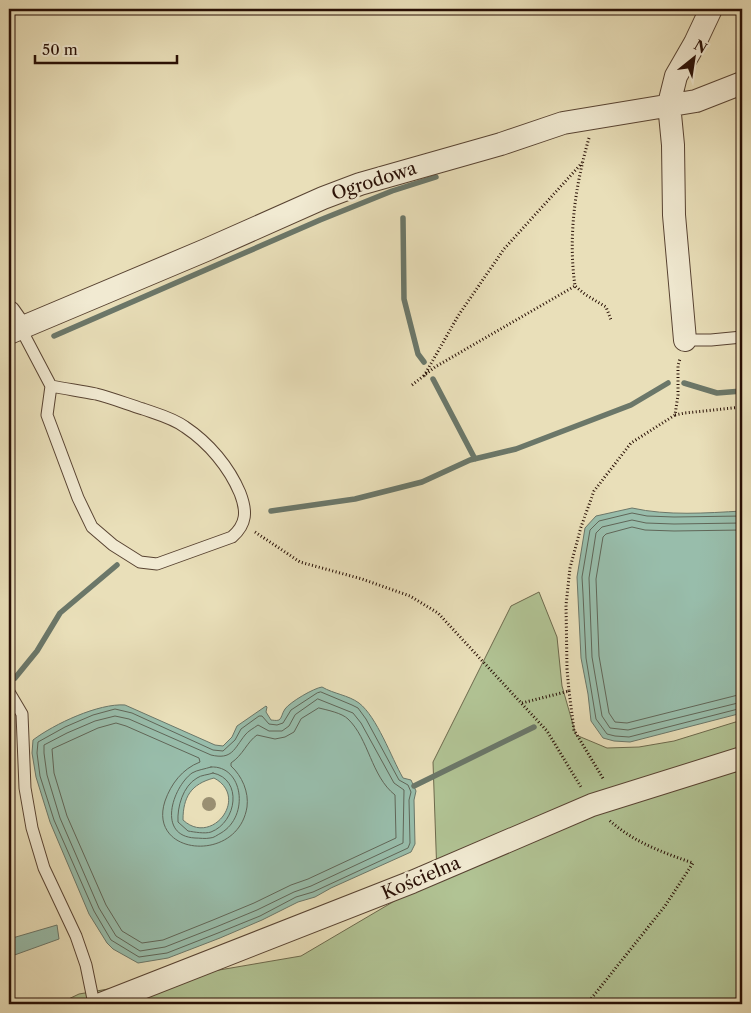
<svg xmlns="http://www.w3.org/2000/svg" width="751" height="1013" font-family="'Libre Caslon Text',serif">
<style>
.green{fill:#b1c394;stroke:#6c694c}
.water{fill:#98bdab;stroke:#6b7769;fill-rule:evenodd}
.lines{fill:none;stroke-linecap:round;stroke-linejoin:round}
.shore{stroke:#606658;stroke-width:1}
.stream{stroke:#6b7769;stroke-width:5.5}
.lane-casing{stroke:#584332;stroke-width:13}
.street-casing{stroke:#584332;stroke-width:24}
.path{stroke:#280f05;stroke-width:3;stroke-dasharray:1 2.5;stroke-linecap:butt}
.lane{stroke:#f1ead2;stroke-width:11}
.street{stroke:#f1ead2;stroke-width:22}
.tree{fill:#998f72}
.labels{text-anchor:middle;dominant-baseline:central;stroke-width:5;stroke-linejoin:round;paint-order:stroke}
.street-label{font-size:18px;fill:#280f05;stroke:#f1ead2}
</style>
<rect width="100%" height="100%" fill="#e9dfb9"/>
<filter id="stains"><feTurbulence type="fractalNoise" baseFrequency=".004" numOctaves="4"/><feColorMatrix values="0 0 0 0 .2 0 0 0 0 .09 0 0 0 0 .02 0 0 0 .5 -.17"/></filter>
<radialGradient id="worn" r=".72"><stop offset=".6" stop-color="#630" stop-opacity="0"/><stop offset="1" stop-color="#630" stop-opacity=".3"/></radialGradient>
<path class="green" d="M539 592 557 637 562 686 576 735 607 748 639 747 674 741 742 720V1004H58L79 994 301 956 437 876 433 762 511 606Z"/>
<path class="water" d="M632 508C668 516 706 513 742 511V713L630 742 614 741 603 738 591 721 588 694 581 658 577 577 585 528 596 516Z
M322 687C334 694 348 695 359 703 377 717 391 757 403 778L411 780 416 791 414 800 415 844 411 852 331 888 315 897 298 902 262 920 220 938 168 958 138 963 113 949 107 943 89 914 50 822 36 777 32 753 33 740C54 724 99 703 125 705L215 745 223 746 232 737 237 726 266 706 267 707 266 712 271 720C273 720 276 721 279 720 282 718 282 713 285 709 290 702 314 688 322 687ZM214 778C250 797 212 847 183 820 183 797 191 784 214 778Z
M57 925 59 939 9 957V939Z"/>
<g class="lines">
<path class="shore" d="M742 516 674 517 647 516 632 513 599 521 590 530 582 577 583 594 586 658 596 719 607 734 615 736 629 737 742 708
M742 523 674 524 646 523 632 520 602 527 596 533 589 578 592 657 602 716 610 728 628 730 742 702
M742 530 674 531 645 530 632 527 606 534 603 537 596 579 599 656 609 713 615 722 627 723 742 694
M321 692 352 705 358 708 366 719 399 780 408 785 411 792 409 800 410 843 408 848 313 892 296 897 260 916 218 933 167 953 139 957 111 940 94 911 54 820 40 776 37 753 38 742 65 727 93 715 115 709 132 713 213 750 223 751 235 740 241 729 259 716H262L269 724 277 725 283 723 291 710 317 693Z
M318 699 353 713 361 723 394 783 404 790 403 843 311 886 294 892 257 910 216 927 165 947 140 951 116 936 99 908 60 818 47 775 44 753V745L67 733 95 721 115 716 129 719 211 755C232 760 234 749 245 735 248 731 254 728 258 725L269 731H282L289 726 295 715Z
M319 708C327 710 342 713 348 719 369 739 371 776 395 795L396 838 308 879 291 885 254 903 213 920 163 940 142 943 122 931 106 905 67 816 54 773 52 749 98 728 116 723 126 726 199 758 200 762C182 769 171 784 165 801 147 856 238 864 247 807 249 792 242 776 231 766V763C243 755 247 742 257 735L275 739 285 737 294 732 301 719Z
M211 767C243 765 250 816 221 833 217 835 214 838 210 838 205 839 200 838 195 838 157 836 172 788 192 773 197 770 205 769 211 767Z
M213 773C243 779 237 822 211 832 205 834 194 832 188 831L178 822C177 807 183 786 197 778 201 775 208 775 213 773Z"/>
<path class="stream" d="M403 218 404 299 418 354 424 362
M54 336 320 220 392 191 436 177
M433 379 475 459
M684 383 717 393 742 391
M271 511 355 499 422 482 470 460 516 449 631 405 668 383
M15 678 37 651 60 613 117 565
M414 786 534 727"/>
<defs>
<path id="lane" d="M21 329 51 386C66 389 81 391 96 394 112 398 127 404 143 409 157 414 173 418 185 427 209 443 229 467 240 493 247 511 247 524 232 537L157 564 140 562 113 545 92 527 78 498 47 415 51 386
M685 340H711L742 337
M9 692 22 714 25 788 32 828 44 868 76 936 86 965 94 1004"/>
<path id="street" d="M9 312 21 329
M9 333 206 250 323 198 360 184 501 144 563 123 696 101 742 83
M685 340 674 215 673 145 669 104 676 76 695 43 711 9
M101 1004 412 882 592 805 742 758"/>
</defs>
<use href="#lane" class="lane-casing"/>
<use href="#street" class="street-casing"/>
<path class="path" d="M589 138C575 186 568 237 575 286L586 295 606 307 611 320
M424 376 458 316 504 249 582 163
M412 385 435 367 575 286
M675 415 685 413 742 407
M255 532 300 562 362 579 410 596 438 613 547 731 581 787
M569 691 574 730 604 780
M522 703 569 691 567 669 566 605 570 568 581 527 594 491 631 443 675 415 678 395V365L680 359
M587 1004 665 906 693 863C664 853 633 842 609 820"/>
<use href="#lane" class="lane"/>
<use href="#street" class="street"/>
</g>
<circle class="tree" cx="209" cy="804" r="7"/>
<g class="labels">
<g class="street-label">
<text transform="translate(374 181) rotate(-18)">Ogrodowa</text>
<text transform="translate(421 878) rotate(-23)">Kościelna</text>
</g>
</g>
<rect width="751" height="1013" fill="none" stroke="#e9dfb9" stroke-width="30"/>
<rect x="10" y="10" width="731" height="993" fill="none" stroke="#280f05" stroke-width="2.5"/>
<rect x="15" y="15" width="721" height="983" fill="none" stroke="#280f05"/>
<g transform="translate(694 58) rotate(30)" stroke="#f1ead2" stroke-width="4" paint-order="stroke">
<path d="M0-4L9 19L0 12L-9 19Z" fill="#280f05"/>
<text y="-8" font-size="14" font-weight="bold" text-anchor="middle" fill="#280f05">N</text>
</g>
<path d="M35 55v8h142v-8" fill="none" stroke="#280f05" stroke-width="2.5"/>
<text x="42" y="55" font-size="15" fill="#280f05" stroke="#f1ead2" stroke-width="4" paint-order="stroke">50 m</text>
<rect width="100%" height="100%" filter="url(#stains)"/>
<rect width="100%" height="100%" fill="url(#worn)"/>
</svg>
